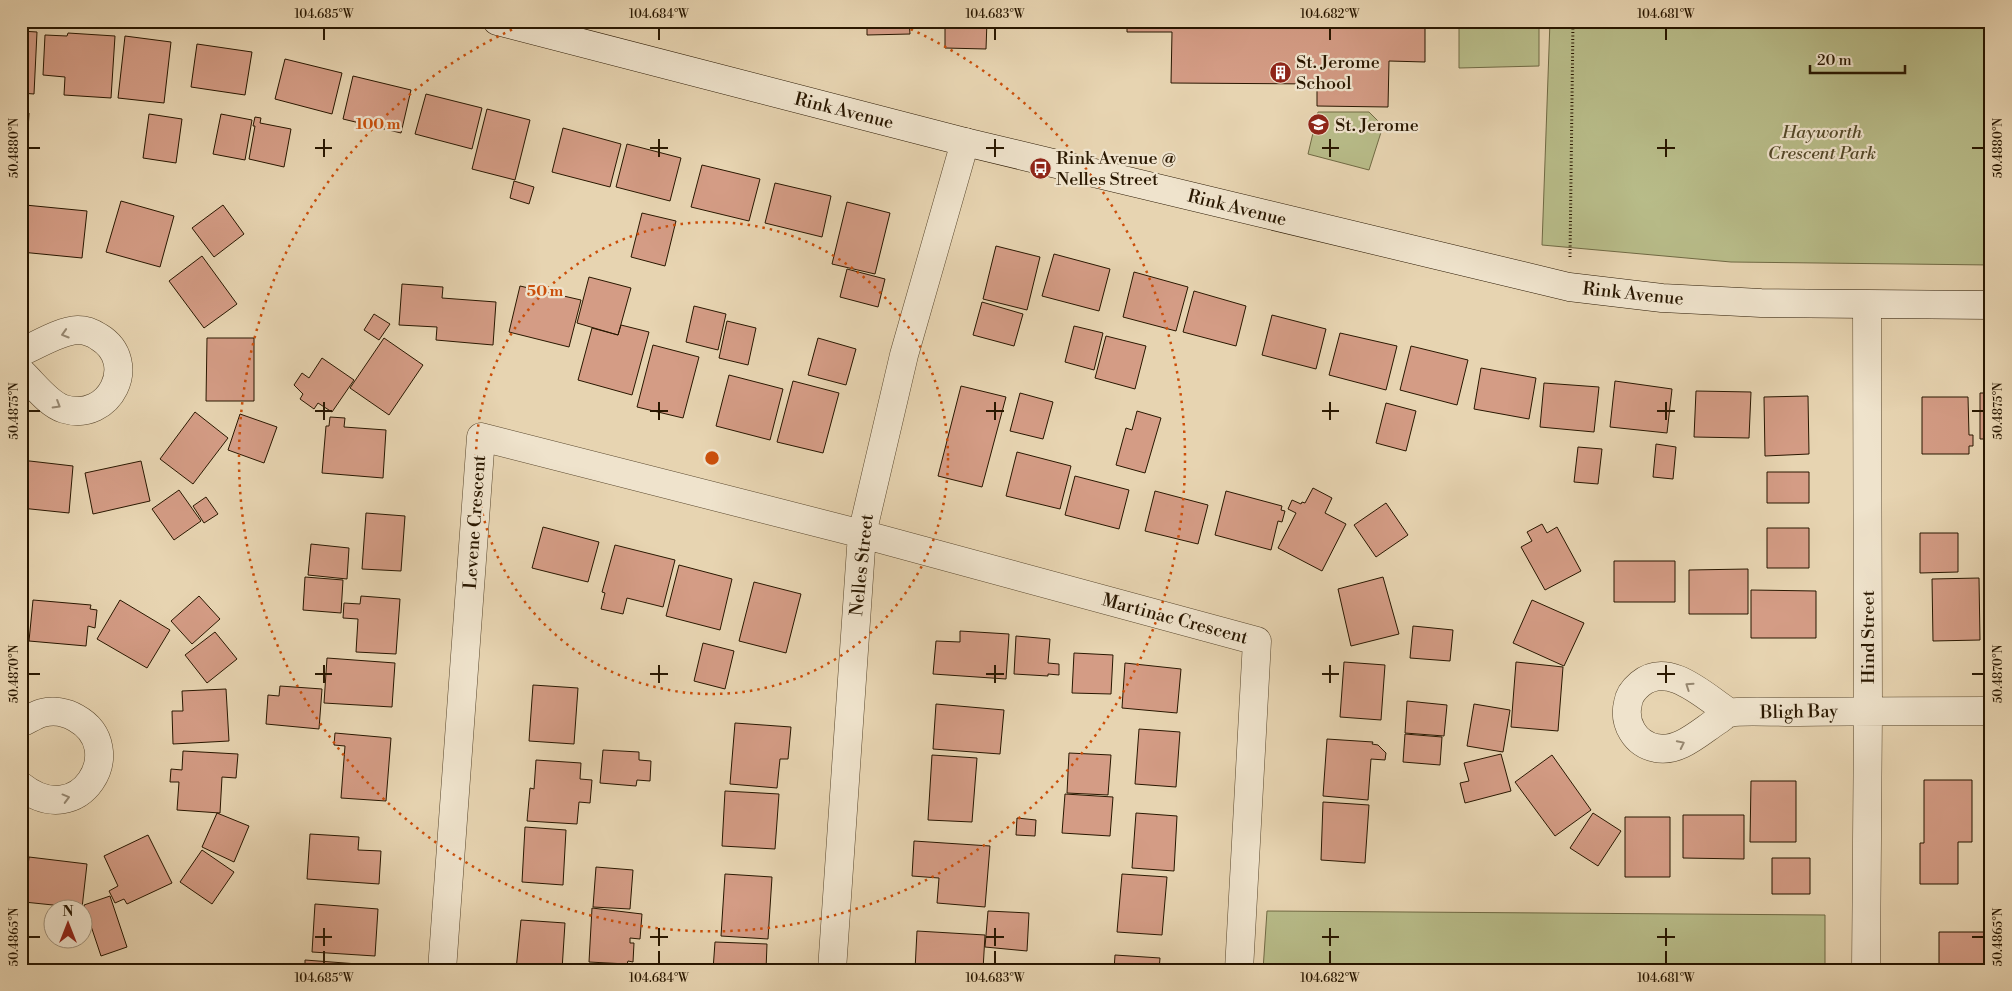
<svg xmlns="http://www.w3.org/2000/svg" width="2012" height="991" font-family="'Libre Bodoni',serif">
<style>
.green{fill:#b8bc89;stroke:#706a44}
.building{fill:#d49c85;stroke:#291700}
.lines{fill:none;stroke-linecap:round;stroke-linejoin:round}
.street-casing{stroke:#58462c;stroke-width:29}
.secondary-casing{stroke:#291700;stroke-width:29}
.path{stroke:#291700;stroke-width:3;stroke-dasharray:1 2.5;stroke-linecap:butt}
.street{stroke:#efe3cc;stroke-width:28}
.secondary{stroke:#efe3cc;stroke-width:28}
.oneway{stroke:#968770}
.ticks{fill:none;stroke:#291700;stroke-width:2}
.ring{fill:none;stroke:#cb4f0a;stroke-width:2.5;stroke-dasharray:2.5 5}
.labels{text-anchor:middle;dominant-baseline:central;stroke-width:4.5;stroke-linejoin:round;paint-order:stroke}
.poi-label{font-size:18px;fill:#291700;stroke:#efe3cc;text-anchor:start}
.street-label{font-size:18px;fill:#291700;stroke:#efe3cc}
.park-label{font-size:18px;font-style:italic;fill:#544929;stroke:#efe3cc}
.centre{fill:#cb4f0a;stroke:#efe3cc;stroke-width:2.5}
.ring-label{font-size:15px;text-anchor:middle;font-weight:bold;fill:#cb4f0a;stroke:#efe3cc;stroke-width:4.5;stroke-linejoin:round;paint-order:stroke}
.neatline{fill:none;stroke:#291700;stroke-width:2}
.ticks-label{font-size:12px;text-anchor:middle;fill:#291700}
</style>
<rect width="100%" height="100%" fill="#e7d4b1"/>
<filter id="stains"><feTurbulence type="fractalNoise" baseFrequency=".004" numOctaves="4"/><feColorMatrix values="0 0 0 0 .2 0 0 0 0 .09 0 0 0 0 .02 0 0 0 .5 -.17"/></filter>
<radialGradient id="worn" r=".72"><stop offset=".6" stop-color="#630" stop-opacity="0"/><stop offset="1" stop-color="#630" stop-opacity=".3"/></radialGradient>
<path class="green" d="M1459 21H1539V66L1459 68Z
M1550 21H1991V265L1731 262 1542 245Z
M1318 112H1369L1383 126 1369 170 1308 154Z
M1267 911 1825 915V970H1263Z"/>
<path class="building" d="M834 21H866V28H834Z
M867 21H909L910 34 867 35Z
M910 21H943V28H910Z
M945 21H987L986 49 945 48Z
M991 21H1027V28L991 27Z
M1127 21H1425V62L1389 61 1388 107 1317 106V84L1171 83 1172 32H1127Z
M21 31 37 32 34 94 21 93Z
M68 33 115 36 111 98 64 95 65 77 43 75 45 35 67 36Z
M125 36 171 42 164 103 118 98Z
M197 44 252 52 245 95 191 87Z
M285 59 342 73 332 114 275 99Z
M353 76 411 90 401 133 343 119Z
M426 94 482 108 472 149 415 134Z
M487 109 530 120 515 180 472 169Z
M21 112 29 113 27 149H21Z
M149 114 182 119 176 163 143 158Z
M221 114 252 120 245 160 213 154Z
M255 117 261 118 260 123 291 129 284 167 249 159 255 126H253Z
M563 128 621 144 610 187 552 172Z
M627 144 681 158 670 201 616 187Z
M702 165 760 179 749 221 691 207Z
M514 181 534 187 529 204 510 198Z
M775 183 831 196 822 237 765 223Z
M121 201 174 216 160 267 106 252Z
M847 202 890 213 875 274 832 264Z
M25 205 87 211 82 258 21 252Z
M223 205 244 234 214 257 192 228Z
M642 213 676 221 665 266 631 257Z
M996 246 1040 257 1027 310 983 299Z
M1054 254 1110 269 1099 311 1042 296Z
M202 256 237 304 204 328 169 281Z
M847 269 885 279 878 307 840 297Z
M1134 272 1188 287 1176 331 1123 317Z
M589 277 631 288 618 335 577 323Z
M402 284 443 287 442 298 496 302 493 345 436 340 437 327 399 325Z
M520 286 581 300 569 347 509 332Z
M1194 291 1246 306 1236 346 1183 332Z
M982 302 1023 314 1014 346 973 335Z
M694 306 726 314 718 350 686 342Z
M374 314 390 324 379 340 364 330Z
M1272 315 1326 329 1316 369 1262 355Z
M727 321 756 328 748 365 719 358Z
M621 325 649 332 632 395 578 380 592 328 618 335Z
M1074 326 1103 333 1094 370 1065 362Z
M1340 333 1397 346 1386 390 1329 375Z
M1106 336 1146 346 1135 389 1095 378Z
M207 338H254V401H206Z
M384 338 423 365 389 415 350 388Z
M818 338 856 349 846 385 808 375Z
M653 345 699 357 683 418 637 407Z
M1411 346 1468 360 1457 405 1400 390Z
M322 358 354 380 332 412 318 403 314 409 300 399 303 394 294 385 302 373 309 378Z
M1481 368 1536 378 1529 419 1474 409Z
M729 375 783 389 770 440 716 426Z
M793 381 839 393 823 453 777 442Z
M1615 381 1672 389 1667 433 1610 427Z
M1544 383 1599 387 1594 432 1540 427Z
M961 386 1006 397 982 487 938 476Z
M1696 391 1751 392 1749 438 1694 437Z
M1020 393 1053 402 1043 439 1010 431Z
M1980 393H1991V439H1980Z
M1808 396 1809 454 1765 456 1764 397Z
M1922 397H1968L1969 435H1973V446H1969V454H1922Z
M1386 403 1416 411 1406 451 1376 443Z
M1137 411 1161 418 1145 473 1116 465 1126 428 1132 430Z
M195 412 228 438 193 484 160 459Z
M240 414 277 427 264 463 228 450Z
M330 417 345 418 344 427 386 430 383 478 322 473 326 426H329Z
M1656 444 1676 447 1673 479 1653 477Z
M1578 447 1602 449 1598 484 1574 482Z
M1017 452 1071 466 1060 509 1006 496Z
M21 460 73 466 69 513 21 508Z
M141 461 150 501 93 514 85 473Z
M1767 472H1809V503H1767Z
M1075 476 1129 490 1119 529 1065 515Z
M1313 488 1332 498 1325 513 1346 524 1322 571 1278 548 1296 513 1288 509 1292 500 1301 504 1302 502 1305 503Z
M179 490 201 521 174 540 152 509Z
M1155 491 1208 505 1198 544 1145 531Z
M1226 491 1282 506 1281 510 1285 511 1282 522 1278 521 1271 550 1215 535Z
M206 497 218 514 204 523 193 506Z
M1386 503 1408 535 1376 557 1354 525Z
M366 513 405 516 401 571 362 569Z
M1542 524 1547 533 1557 527 1581 571 1545 590 1521 547 1532 541 1527 532Z
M543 527 599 542 588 582 532 568Z
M1767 528H1809V568H1767Z
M1920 533H1958V572L1920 573Z
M311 544 349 548 347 579 308 575Z
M615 545 675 560 663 607 627 598 623 614 601 609 605 593 602 592Z
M1988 545H1991V582H1988Z
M1614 561H1675V602H1614Z
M679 565 732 579 720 630 666 616Z
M1748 569V614H1689V570Z
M305 577 343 580 341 613 303 610Z
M1383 577 1399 634 1351 646 1338 589Z
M1979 578 1980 640 1933 641 1932 579Z
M754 582 801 594 786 653 739 641Z
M1751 590 1816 591V638H1751Z
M199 596 220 619 192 644 171 621Z
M361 596 400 599 396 654 356 652 358 619 343 618 344 603 360 604Z
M33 600 91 605 90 609 97 610 95 628 88 626 86 646 29 641Z
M120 600 170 630 147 668 97 639Z
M1532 600 1584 623 1564 666 1513 643Z
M1413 626 1453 630 1450 661 1410 658Z
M960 631 1009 634 1006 679 933 674 936 641 960 642Z
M215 632 237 659 207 683 185 655Z
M1016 636 1050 639 1048 663 1059 664V675L1048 674V676L1014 674Z
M703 643 734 651 725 689 694 681Z
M1074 653 1113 655 1111 694 1072 693Z
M327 658 395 663 392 707 324 703Z
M1344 662 1385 665 1381 720 1340 717Z
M1516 662 1563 667 1558 731 1511 727Z
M1125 663 1181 669 1177 713 1122 708Z
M533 685 578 688 574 744 529 741Z
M280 686 322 689 319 729 266 724 268 695 279 696Z
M226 689 229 741 173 744 172 711H183L182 691Z
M1407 701 1447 705 1444 736 1405 733Z
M936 704 1004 710 1000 754 933 749Z
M1474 704 1510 710 1503 752 1467 746Z
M735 723 791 727 788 759H780L777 788 730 784Z
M1139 729 1180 732 1176 787 1135 784Z
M335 733 391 738 386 801 341 798 345 746 334 745Z
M1405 734 1442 737 1440 765 1403 762Z
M1327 739 1373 742 1372 744 1378 745 1386 753 1385 760 1371 759 1368 800 1323 796Z
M603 750 639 752V760L651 761 650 781 637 780 636 786 600 783Z
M183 751 238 754 236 778 222 777 220 813 177 810 179 782H170L171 769 182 770Z
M1069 753 1111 755 1108 795 1067 793Z
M1501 754 1511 791 1465 803 1460 783 1469 781 1464 763Z
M932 755 977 758 972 822 928 820Z
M1552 755 1591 810 1555 836 1515 782Z
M536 760 581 763 580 779 592 780 590 803 579 802 577 824 527 821 530 788 534 789Z
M1924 780H1972V842H1958V884H1920V843H1924Z
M1989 780H1991V827H1989Z
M1751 781H1796V842H1750Z
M725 791 779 794 775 849 722 846Z
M1065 794 1113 797 1110 836 1062 833Z
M1323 802 1369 805 1365 863 1321 860Z
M217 813 249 826 234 862 202 847Z
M1136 813 1177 816 1174 871 1132 868Z
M1593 813 1621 831 1598 866 1570 848Z
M1683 815H1744V859L1683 858Z
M1625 817H1670V877H1625Z
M1017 818 1036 820 1035 836 1016 835Z
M525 827 566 830 563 885 522 882Z
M310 834 359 837 358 850 381 851 379 884 307 879Z
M148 835 172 883 127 904 124 899 115 903 109 891 118 886 104 856Z
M914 841 990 846 985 907 937 903 939 878 912 876Z
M202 850 234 872 212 904 180 882Z
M29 857 87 864 82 908 24 902Z
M1772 858H1810V894H1772Z
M596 867 633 870 630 909 593 907Z
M725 874 772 877 768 939 721 936Z
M1122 874 1167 877 1162 935 1117 932Z
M110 896 127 947 101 956 84 905Z
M315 904 378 909 375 956 312 952Z
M592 908 642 914 640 939 630 938V943H634L633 962 628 961 627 964 589 962Z
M988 911 1029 913 1027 951 985 947Z
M521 920 565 923 562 970H516Z
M917 931 985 935 983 970H915Z
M1939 932H1991V970H1939Z
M715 942 767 944 766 970H713Z
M1115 955 1160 958 1159 970H1114Z
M305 960 358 964V970H305Z"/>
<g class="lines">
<defs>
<path id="street" d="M21 352C38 345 59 331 78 330 86 330 93 333 99 337 140 362 110 423 64 409 48 404 34 384 21 372
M1730 713C1705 697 1669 660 1640 684 1634 689 1629 695 1628 703 1623 723 1635 744 1656 748 1678 753 1699 733 1717 721 1721 719 1725 714 1729 713 1739 710 1778 712 1790 712 1857 711 1924 711 1991 711
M21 723C28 720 35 715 42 713 53 710 66 712 76 718 130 748 80 833 21 786
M442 970 481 437 862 534 1257 641 1239 970
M832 970 862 534 904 355 965 142
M1866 970 1868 711 1867 305"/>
<path id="secondary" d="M497 21 965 142 1569 287 1662 298 1761 303 1991 305"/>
</defs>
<use href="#street" class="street-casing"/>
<use href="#secondary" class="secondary-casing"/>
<path class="path" d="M1570 257 1573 21
M21 962 25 970"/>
<use href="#street" class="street"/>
<use href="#secondary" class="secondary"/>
</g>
<defs><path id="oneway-chevron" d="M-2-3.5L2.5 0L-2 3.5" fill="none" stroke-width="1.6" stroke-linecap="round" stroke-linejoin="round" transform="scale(1.25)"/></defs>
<g class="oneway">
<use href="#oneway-chevron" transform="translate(65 334) rotate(163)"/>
<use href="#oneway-chevron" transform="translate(57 405) rotate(31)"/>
<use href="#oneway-chevron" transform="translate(1689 686) rotate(-146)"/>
<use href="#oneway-chevron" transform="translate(1681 744) rotate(-26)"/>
<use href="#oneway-chevron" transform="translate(66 798) rotate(-15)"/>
</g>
<path class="ticks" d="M324 28V40M659 28V40M995 28V40M1330 28V40M1666 28V40M324 139V157M659 139V157M995 139V157M1330 139V157M1666 139V157M28 148H40M315 148H332M650 148H668M986 148H1004M1322 148H1339M1657 148H1675M1972 148H1984M324 402V420M659 402V420M995 402V420M1330 402V420M1666 402V420M28 411H40M315 411H332M650 411H668M986 411H1004M1322 411H1339M1657 411H1675M1972 411H1984M324 665V683M659 665V683M995 665V683M1330 665V683M1666 665V683M28 674H40M315 674H332M650 674H668M986 674H1004M1322 674H1339M1657 674H1675M1972 674H1984M324 928V946M659 928V946M995 928V946M1330 928V946M1666 928V946M28 937H40M315 937H332M650 937H668M986 937H1004M1322 937H1339M1657 937H1675M1972 937H1984M324 951V964M659 951V964M995 951V964M1330 951V964M1666 951V964"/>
<g class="ring">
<circle cx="712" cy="458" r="236"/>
<path d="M897 23A473 473 0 1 1 527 23"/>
</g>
<defs>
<symbol id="building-disc" viewBox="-11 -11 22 22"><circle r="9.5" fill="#8f2418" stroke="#efe3cc"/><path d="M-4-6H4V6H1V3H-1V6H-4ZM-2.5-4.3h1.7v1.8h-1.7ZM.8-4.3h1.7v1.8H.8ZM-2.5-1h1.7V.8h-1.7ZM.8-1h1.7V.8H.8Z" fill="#fff"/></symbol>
<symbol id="school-disc" viewBox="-11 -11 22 22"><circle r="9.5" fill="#8f2418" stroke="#efe3cc"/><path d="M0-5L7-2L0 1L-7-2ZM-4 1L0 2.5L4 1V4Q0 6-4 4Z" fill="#fff"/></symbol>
<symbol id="bus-disc" viewBox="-11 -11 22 22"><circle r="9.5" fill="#8f2418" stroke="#efe3cc"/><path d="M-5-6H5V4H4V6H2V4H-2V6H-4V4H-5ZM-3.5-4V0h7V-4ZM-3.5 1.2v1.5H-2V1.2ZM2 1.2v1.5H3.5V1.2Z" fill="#fff"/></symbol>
</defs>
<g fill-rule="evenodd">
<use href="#building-disc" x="1268" y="60" width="25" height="25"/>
<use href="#school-disc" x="1306" y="112" width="25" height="25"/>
<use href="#bus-disc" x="1028" y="156" width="25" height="25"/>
</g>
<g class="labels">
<g class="poi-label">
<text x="1296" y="62">St. Jerome<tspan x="1296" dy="21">School</tspan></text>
<text x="1335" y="125">St. Jerome</text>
<text x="1056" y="158">Rink Avenue @<tspan x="1056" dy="21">Nelles Street</tspan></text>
</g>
<g class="street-label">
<text transform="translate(844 111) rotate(14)">Rink Avenue</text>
<text transform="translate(1237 208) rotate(14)">Rink Avenue</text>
<text transform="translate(1633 294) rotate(6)">Rink Avenue</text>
<text transform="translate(475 522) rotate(-86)">Levene Crescent</text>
<text transform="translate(862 565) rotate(-84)">Nelles Street</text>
<text transform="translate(1175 619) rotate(15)">Martinac Crescent</text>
<text transform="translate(1868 637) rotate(-90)">Hind Street</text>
<text transform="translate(1799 712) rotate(-1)">Bligh Bay</text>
</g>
<g class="park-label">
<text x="1822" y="132">Hayworth<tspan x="1822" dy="21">Crescent Park</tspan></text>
</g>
</g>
<circle cx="712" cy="458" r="8" class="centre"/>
<g class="ring-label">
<text x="378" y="129">100 m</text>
<text x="545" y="296">50 m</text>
</g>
<rect width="2012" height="991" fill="none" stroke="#e7d4b1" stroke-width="55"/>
<g transform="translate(68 924)"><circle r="24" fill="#efe3cc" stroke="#a0917a"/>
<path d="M0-4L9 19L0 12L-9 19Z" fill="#8f2418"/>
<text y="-8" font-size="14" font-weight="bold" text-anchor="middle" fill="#291700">N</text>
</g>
<path d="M1810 65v8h95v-8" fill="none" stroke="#291700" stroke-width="2.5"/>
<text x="1817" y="65" font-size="15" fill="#291700" stroke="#efe3cc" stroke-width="4" paint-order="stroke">20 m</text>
<rect x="28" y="28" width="1956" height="936" class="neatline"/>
<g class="ticks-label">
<text x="324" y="18">104.685°W</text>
<text x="659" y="18">104.684°W</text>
<text x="995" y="18">104.683°W</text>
<text x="1330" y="18">104.682°W</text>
<text x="1666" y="18">104.681°W</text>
<text transform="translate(14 148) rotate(-90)" y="4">50.4880°N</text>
<text transform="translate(1998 148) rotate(-90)" y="4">50.4880°N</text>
<text transform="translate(14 411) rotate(-90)" y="4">50.4875°N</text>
<text transform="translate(1998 411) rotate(-90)" y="4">50.4875°N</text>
<text transform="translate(14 674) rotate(-90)" y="4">50.4870°N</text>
<text transform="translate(1998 674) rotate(-90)" y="4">50.4870°N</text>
<text transform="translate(14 937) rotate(-90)" y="4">50.4865°N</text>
<text transform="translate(1998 937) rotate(-90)" y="4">50.4865°N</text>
<text x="324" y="982">104.685°W</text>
<text x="659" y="982">104.684°W</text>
<text x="995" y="982">104.683°W</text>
<text x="1330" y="982">104.682°W</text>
<text x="1666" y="982">104.681°W</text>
</g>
<rect width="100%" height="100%" filter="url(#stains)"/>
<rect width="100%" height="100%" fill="url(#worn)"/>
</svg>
